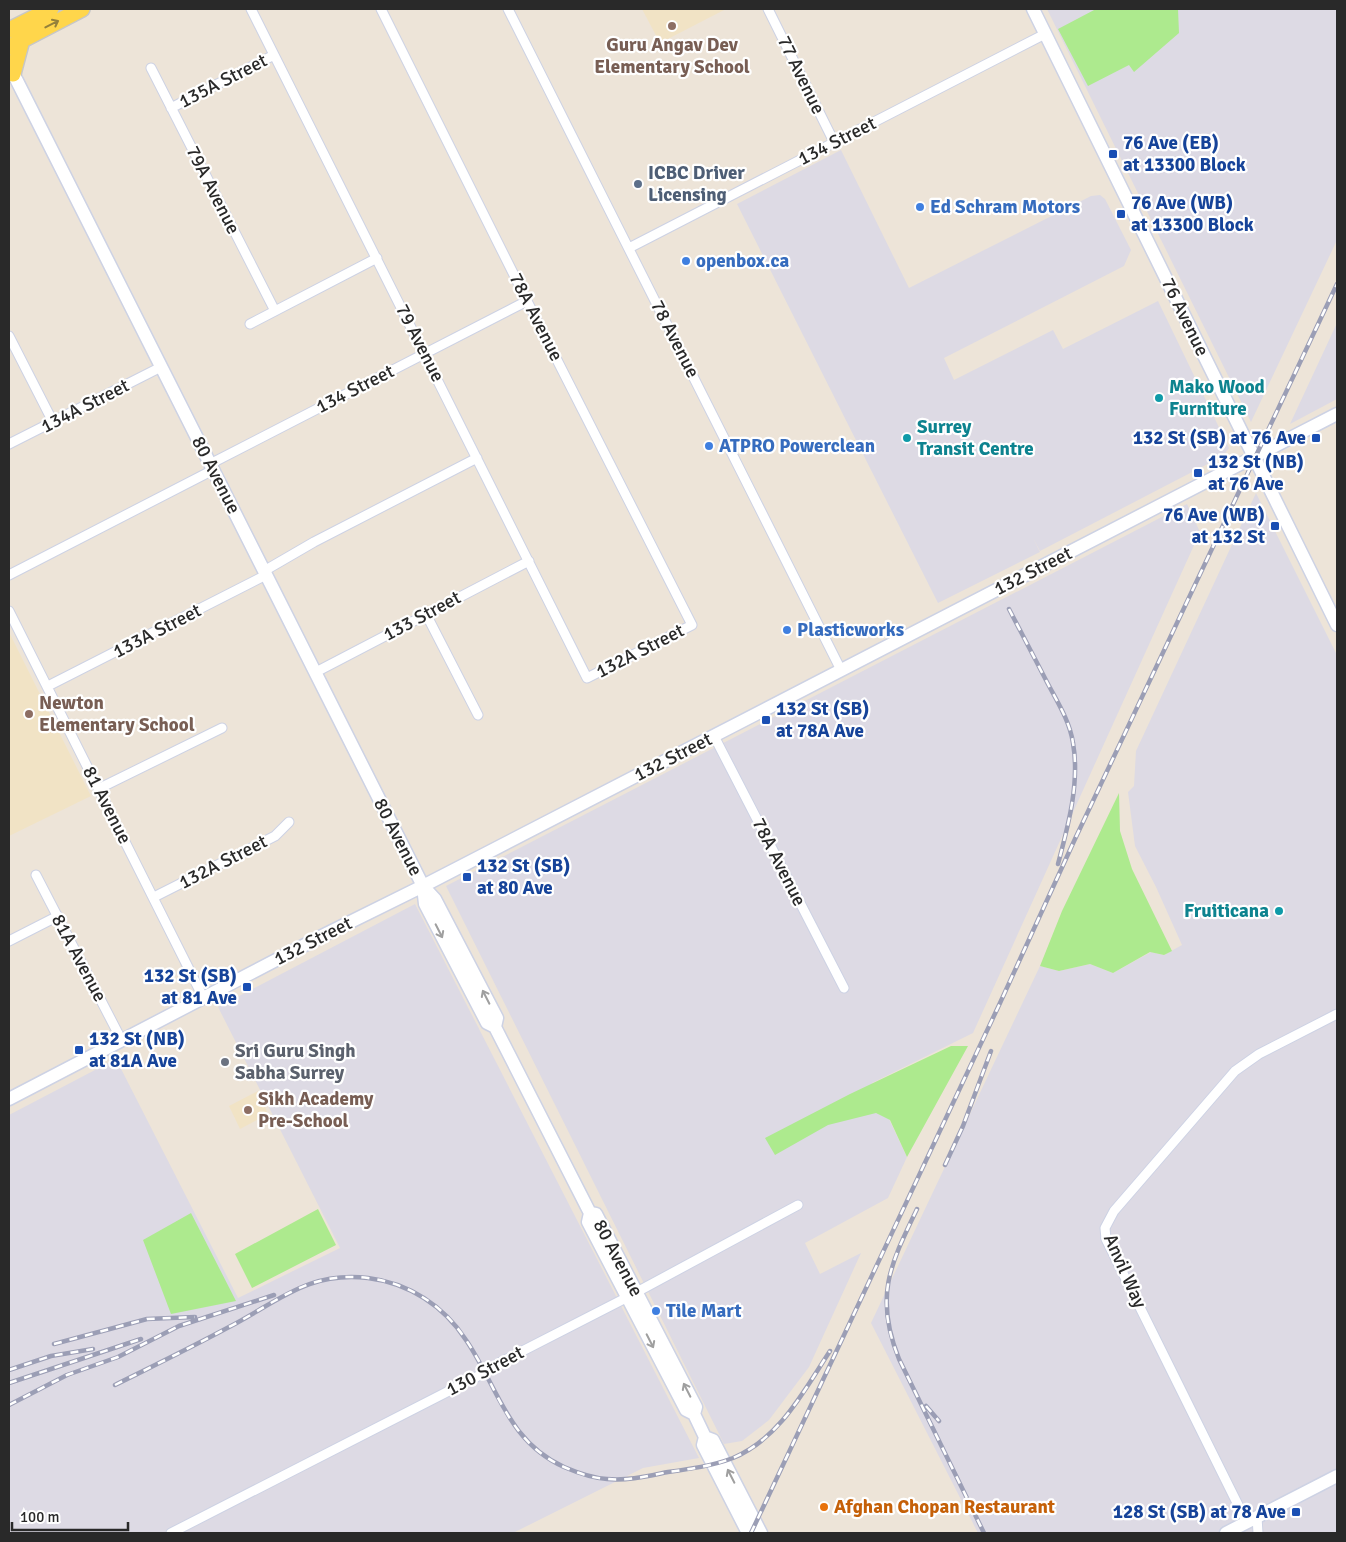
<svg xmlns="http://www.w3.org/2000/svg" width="1346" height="1542" font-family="Signika,sans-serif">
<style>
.industrial{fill:#dddae4}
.education{fill:#f1e3c5}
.green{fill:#adea8e}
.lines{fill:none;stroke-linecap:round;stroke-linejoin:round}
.street-casing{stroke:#cdd2e4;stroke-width:11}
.secondary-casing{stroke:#cdd2e4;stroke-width:15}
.primary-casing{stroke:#c7c7c7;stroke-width:18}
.street{stroke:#fff;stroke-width:9}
.secondary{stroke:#fff;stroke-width:12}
.primary{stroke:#ffd64b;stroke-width:15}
.rail-casing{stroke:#9b9eb5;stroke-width:4.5}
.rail{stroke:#fff;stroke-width:2.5;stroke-dasharray:8;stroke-linecap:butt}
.oneway{stroke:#94803a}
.oneway2{stroke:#9f9f9f}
.education-dot{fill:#8d6e63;stroke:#fff;stroke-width:2}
.transit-dot{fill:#1a4fb4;stroke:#fff;stroke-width:2}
.service-dot{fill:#5c6f8a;stroke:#fff;stroke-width:2}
.shop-dot{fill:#3f7fe0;stroke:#fff;stroke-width:2}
.culture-dot{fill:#0f9aa8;stroke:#fff;stroke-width:2}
.worship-dot{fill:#6b7280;stroke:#fff;stroke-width:2}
.food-dot{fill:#e8710a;stroke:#fff;stroke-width:2}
.labels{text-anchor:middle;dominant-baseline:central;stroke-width:4.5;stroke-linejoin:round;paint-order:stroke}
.education-label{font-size:19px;font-weight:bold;fill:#785e54;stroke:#fff;text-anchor:start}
.street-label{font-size:19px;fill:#292929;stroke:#fff}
.transit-label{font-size:19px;font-weight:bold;fill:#164399;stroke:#fff;text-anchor:start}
.service-label{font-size:19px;font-weight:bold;fill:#4e5e75;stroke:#fff;text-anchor:start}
.shop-label{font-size:19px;font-weight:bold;fill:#366cbe;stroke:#fff;text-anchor:start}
.culture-label{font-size:19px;font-weight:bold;fill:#0d838f;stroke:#fff;text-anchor:start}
.worship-label{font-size:19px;font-weight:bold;fill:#5b616d;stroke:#fff;text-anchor:start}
.food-label{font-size:19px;font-weight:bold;fill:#c56008;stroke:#fff;text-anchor:start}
</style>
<rect width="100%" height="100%" fill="#ede4d8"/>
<path class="industrial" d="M1047 9H1337V240L1251 422Z
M841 150 909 288 1091 196 1100 195 1105 199 1131 250 1124 266 944 358 954 380 1053 330 1063 349 1158 301 1229 448 1223 456 1040 551 1033 538 1040 552 938 603 737 204Z
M1337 323V399L1290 424Z
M1256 493 1337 655V1533H978L871 1323 1040 966 1059 971 1090 964 1113 973 1151 952 1164 955 1182 945 1156 887 1135 846 1128 792 1134 786 1136 751Z
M1187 504 1200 532 973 1033 872 1083 907 1157 888 1198 805 1243 820 1274 861 1253 809 1367 769 1420 742 1441 724 1444 446 886Z
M415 904 699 1458 643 1468 513 1533H9V1115L116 1059 238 1298 340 1248 218 1007Z"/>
<path class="education" d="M642 9H726L660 43Z
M9 632 91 796 9 836Z
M258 1091 268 1114 240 1129 229 1106Z"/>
<path class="green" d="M1096 9H1178L1179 33 1134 72 1129 65 1088 86 1058 29Z
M1119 793 1120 831 1132 869 1172 951 1164 955 1150 952 1113 973 1090 964 1059 971 1040 966 1062 911Z
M951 1046H968L907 1157 890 1120 876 1113 828 1125 775 1155 765 1138 850 1094Z
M318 1209 336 1245 252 1288 235 1254Z
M191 1213 236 1301 171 1314 143 1240Z"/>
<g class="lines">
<defs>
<path id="street" d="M251 9 587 678 692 625 527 301 381 9
M508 9 841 670
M768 9 834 142
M151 68 275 311
M171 108 274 55
M629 248 1045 34
M250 324 377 258
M9 336 53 422
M9 444 161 367
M210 464 527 301
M264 571 314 542 477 458
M9 575 213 470
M9 611 204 999
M426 614 478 715
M316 672 529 561
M48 686 266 575
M714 736 844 988
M98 789 222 728
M36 875 122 1041
M154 897 275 836 289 822
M9 941 58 916
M1257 1517 1258 1533
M1247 1523 1106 1239 1105 1228 1114 1211 1235 1071 1259 1054 1337 1014
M171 1533 484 1373 499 1363 622 1300 798 1205"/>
<path id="secondary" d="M1033 9 1337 625
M9 65 423 886 435 899 497 1018 495 1027 590 1213 596 1214 696 1407 694 1414
M423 886 425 904 487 1023 495 1027
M9 1099 324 935 423 886 1337 414
M590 1213 588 1222 686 1410 694 1414 705 1437 703 1445 748 1533
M705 1437 713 1440 761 1533
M1226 1533 1337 1476"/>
<path id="primary" d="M9 30 51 9
M9 47 82 9
M9 73 13 74 22 40"/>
</defs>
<use href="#street" class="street-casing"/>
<use href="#secondary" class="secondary-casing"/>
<use href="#primary" class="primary-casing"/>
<use href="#street" class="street"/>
<use href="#secondary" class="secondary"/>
<use href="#primary" class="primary"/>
<defs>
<path id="rail" d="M1009 609C1022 634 1035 659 1048 684 1058 703 1070 722 1073 743 1080 783 1068 826 1058 864
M945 1165 963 1126 991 1051
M917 1209C890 1265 874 1297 899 1359L984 1533
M54 1344 147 1319 195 1317
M9 1370 51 1356 93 1349
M9 1383 141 1339
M115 1385C153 1366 192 1347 229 1327 279 1301 308 1271 368 1278 409 1283 444 1306 466 1340 498 1387 507 1441 564 1467 578 1473 591 1478 607 1479 628 1481 648 1476 668 1472 690 1469 712 1466 733 1458 780 1438 803 1392 830 1351
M9 1405 67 1375 118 1357 179 1326 274 1295
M926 1406 939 1421
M751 1533 1000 1003 1075 839 1337 284"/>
</defs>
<use href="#rail" class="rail-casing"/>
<use href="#rail" class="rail"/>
</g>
<defs><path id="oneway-shaft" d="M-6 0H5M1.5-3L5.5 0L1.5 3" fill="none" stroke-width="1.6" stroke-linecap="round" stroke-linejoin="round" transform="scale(1.25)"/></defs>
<use class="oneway" href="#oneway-shaft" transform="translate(52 24) rotate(-27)"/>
<g class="oneway2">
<use href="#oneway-shaft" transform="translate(439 931) rotate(63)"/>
<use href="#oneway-shaft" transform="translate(486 997) rotate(-117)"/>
<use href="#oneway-shaft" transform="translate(650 1341) rotate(63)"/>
<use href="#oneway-shaft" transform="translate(687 1390) rotate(-117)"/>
<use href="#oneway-shaft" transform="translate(731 1476) rotate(-117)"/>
</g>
<g class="education-dot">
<circle cx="672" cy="26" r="5"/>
<circle cx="29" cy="714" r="5"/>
<circle cx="248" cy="1110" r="5"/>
</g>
<g class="transit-dot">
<rect x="1108" y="149" width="10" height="10" rx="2.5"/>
<rect x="1116" y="209" width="10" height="10" rx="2.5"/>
<rect x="1311" y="433" width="10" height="10" rx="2.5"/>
<rect x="1193" y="468" width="10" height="10" rx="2.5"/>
<rect x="1270" y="521" width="10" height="10" rx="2.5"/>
<rect x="761" y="715" width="10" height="10" rx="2.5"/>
<rect x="462" y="872" width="10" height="10" rx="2.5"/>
<rect x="242" y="982" width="10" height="10" rx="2.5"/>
<rect x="74" y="1045" width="10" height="10" rx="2.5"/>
<rect x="1291" y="1507" width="10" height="10" rx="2.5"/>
</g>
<circle class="service-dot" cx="638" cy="184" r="5"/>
<g class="shop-dot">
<circle cx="920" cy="207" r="5"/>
<circle cx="686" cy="261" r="5"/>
<circle cx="709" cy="446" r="5"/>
<circle cx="787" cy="630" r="5"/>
<circle cx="656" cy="1311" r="5"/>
</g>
<g class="culture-dot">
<circle cx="1159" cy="398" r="5"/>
<circle cx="907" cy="438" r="5"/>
<circle cx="1279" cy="911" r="5"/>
</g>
<circle class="worship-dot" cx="225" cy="1062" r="5"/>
<circle class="food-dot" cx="824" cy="1507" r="5"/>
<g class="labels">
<g class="education-label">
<text x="672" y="45" text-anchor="middle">Guru Angav Dev<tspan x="672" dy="22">Elementary School</tspan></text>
<text x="39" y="703">Newton<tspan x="39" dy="22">Elementary School</tspan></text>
<text x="258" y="1099">Sikh Academy<tspan x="258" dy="22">Pre-School</tspan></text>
</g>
<g class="street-label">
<text transform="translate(801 75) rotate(64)">77 Avenue</text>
<text transform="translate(223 81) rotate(-27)">135A Street</text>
<text transform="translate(837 141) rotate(-27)">134 Street</text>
<text transform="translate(213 190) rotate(63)">79A Avenue</text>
<text transform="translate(536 317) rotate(63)">78A Avenue</text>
<text transform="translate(1185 317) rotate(64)">76 Avenue</text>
<text transform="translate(675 339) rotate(63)">78 Avenue</text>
<text transform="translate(420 343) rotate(63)">79 Avenue</text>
<text transform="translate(355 389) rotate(-27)">134 Street</text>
<text transform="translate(85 406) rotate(-27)">134A Street</text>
<text transform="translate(216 475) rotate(63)">80 Avenue</text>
<text transform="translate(1033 571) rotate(-27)">132 Street</text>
<text transform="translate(422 616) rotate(-28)">133 Street</text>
<text transform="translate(157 631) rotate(-27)">133A Street</text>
<text transform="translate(640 651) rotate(-27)">132A Street</text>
<text transform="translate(673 757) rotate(-27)">132 Street</text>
<text transform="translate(107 805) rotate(63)">81 Avenue</text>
<text transform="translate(398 837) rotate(63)">80 Avenue</text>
<text transform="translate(223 862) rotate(-27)">132A Street</text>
<text transform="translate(779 862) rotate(63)">78A Avenue</text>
<text transform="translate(313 941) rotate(-27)">132 Street</text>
<text transform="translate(79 958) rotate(62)">81A Avenue</text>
<text transform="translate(618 1258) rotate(62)">80 Avenue</text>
<text transform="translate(1125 1271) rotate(66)">Anvil Way</text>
<text transform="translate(485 1371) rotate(-28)">130 Street</text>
</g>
<g class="transit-label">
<text x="1123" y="143">76 Ave (EB)<tspan x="1123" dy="22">at 13300 Block</tspan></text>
<text x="1131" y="203">76 Ave (WB)<tspan x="1131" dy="22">at 13300 Block</tspan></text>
<text x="1306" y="438" text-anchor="end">132 St (SB) at 76 Ave</text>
<text x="1208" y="462">132 St (NB)<tspan x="1208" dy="22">at 76 Ave</tspan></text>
<text x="1265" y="515" text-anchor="end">76 Ave (WB)<tspan x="1265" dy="22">at 132 St</tspan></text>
<text x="776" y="709">132 St (SB)<tspan x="776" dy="22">at 78A Ave</tspan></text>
<text x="477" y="866">132 St (SB)<tspan x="477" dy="22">at 80 Ave</tspan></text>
<text x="237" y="976" text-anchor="end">132 St (SB)<tspan x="237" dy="22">at 81 Ave</tspan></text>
<text x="89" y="1039">132 St (NB)<tspan x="89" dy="22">at 81A Ave</tspan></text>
<text x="1286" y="1512" text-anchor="end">128 St (SB) at 78 Ave</text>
</g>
<g class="service-label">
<text x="648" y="173">ICBC Driver<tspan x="648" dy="22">Licensing</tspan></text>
</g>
<g class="shop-label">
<text x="930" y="207">Ed Schram Motors</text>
<text x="696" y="261">openbox.ca</text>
<text x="719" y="446">ATPRO Powerclean</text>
<text x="797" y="630">Plasticworks</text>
<text x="666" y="1311">Tile Mart</text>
</g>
<g class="culture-label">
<text x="1169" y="387">Mako Wood<tspan x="1169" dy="22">Furniture</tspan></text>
<text x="917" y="427">Surrey<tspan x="917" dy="22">Transit Centre</tspan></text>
<text x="1269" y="911" text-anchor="end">Fruiticana</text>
</g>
<g class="worship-label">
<text x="235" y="1051">Sri Guru Singh<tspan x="235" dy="22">Sabha Surrey</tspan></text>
</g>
<g class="food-label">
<text x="834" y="1507">Afghan Chopan Restaurant</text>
</g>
</g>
<rect width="1346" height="1542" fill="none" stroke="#292929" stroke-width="20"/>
<path d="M12 1522v8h116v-8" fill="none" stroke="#292929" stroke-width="2.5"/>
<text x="20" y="1522" font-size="15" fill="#292929" stroke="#ffffff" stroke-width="4" paint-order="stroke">100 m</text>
</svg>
